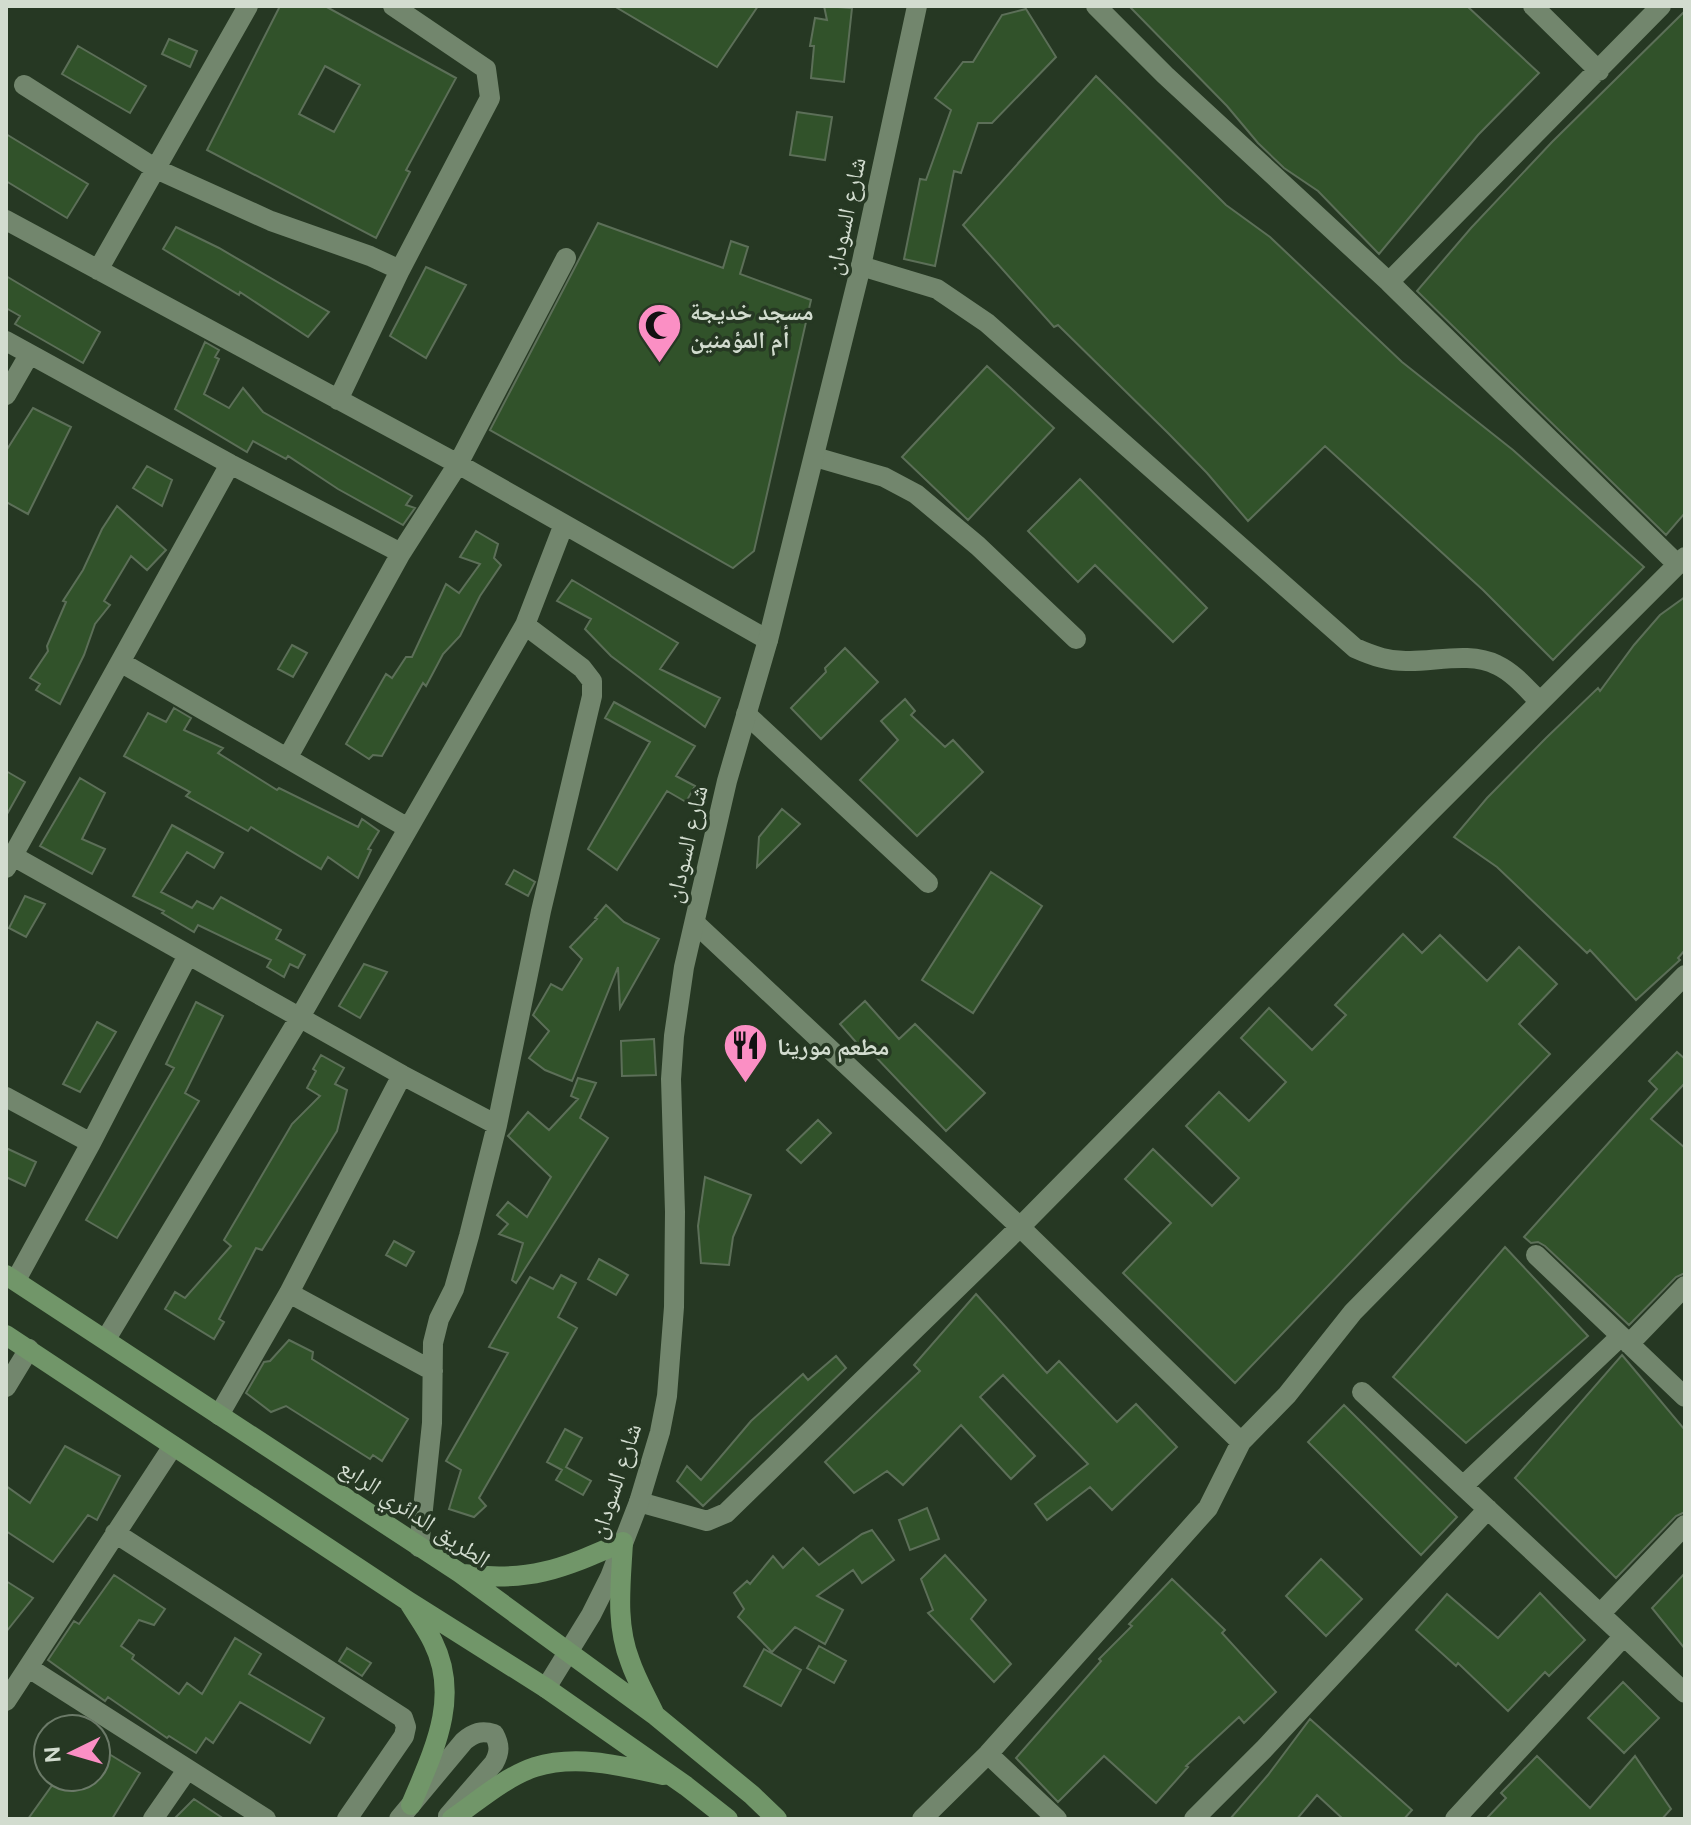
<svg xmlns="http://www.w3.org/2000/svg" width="1691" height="1825" font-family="'DM Sans','Noto Naskh Arabic',sans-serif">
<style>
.building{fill:#31522a;stroke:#5c6f58;stroke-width:2;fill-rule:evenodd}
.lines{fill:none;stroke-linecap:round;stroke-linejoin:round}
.minor{stroke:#72866d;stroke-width:20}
.secondary{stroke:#72866d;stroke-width:20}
.primary{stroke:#719669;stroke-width:20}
.labels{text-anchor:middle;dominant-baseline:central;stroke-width:7;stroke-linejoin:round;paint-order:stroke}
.street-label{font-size:24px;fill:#d2dccf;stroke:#263823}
.poi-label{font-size:24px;font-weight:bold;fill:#d2dccf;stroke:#263823;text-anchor:start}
</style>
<rect width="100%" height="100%" fill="#263823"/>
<path class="building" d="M280 6H325L456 78 406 170 410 172 376 238 207 150ZM325 66 360 85 334 132 299 114Z
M614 6H758L717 67Z
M824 6 852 8 844 82 811 78 814 46H810L815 18 827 20Z
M1129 6H1467L1539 73 1478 135 1379 254 1318 191 1284 168 1258 143 1227 106Z
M1026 9 1056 57 992 123H978L961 173 954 171 935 266 904 259 920 179 926 180 951 110 935 98 963 62H973L1002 15Z
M1685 11V513L1666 535 1417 291 1471 228 1552 142Z
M169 39 197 51 190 67 162 54Z
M78 46 146 86 130 113 62 74Z
M1096 76 1226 205 1270 237 1402 362 1513 450 1644 567 1553 660 1483 590 1325 446 1248 521 1207 473 1168 433 1058 325 1054 327 963 225Z
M797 112 832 117 825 160 790 155Z
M6 134 88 184 67 218 6 181Z
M598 223 723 268 731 241 748 247 740 274 811 300 754 551 733 568 490 430Z
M176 227 219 248 329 312 308 337 240 292 239 295 163 249Z
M426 267 466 285 426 358 390 336Z
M6 276 100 332 83 363 15 324 20 316 6 308Z
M205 342 219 350 215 357 219 359 204 394 229 408 243 388 263 412 412 496 406 505 415 508 403 525 338 489 288 456 286 459 253 441 247 452 175 409Z
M987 366 1054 428 968 520 902 457Z
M33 408 71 427 28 514 6 502V451Z
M147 466 172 480 162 506 133 488Z
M1080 479 1207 608 1173 642 1095 565 1078 582 1028 531Z
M117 506 166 550 147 570 131 556 104 601 110 605 95 624 84 655 60 704 36 690 40 684 30 678 48 651 47 646 66 602 63 601 83 570 102 529Z
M476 531 498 544 494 558 501 565 480 596 460 636 443 654 426 686 423 683 382 756 373 755 369 759 346 744 386 674 392 678 406 657H412L446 584 459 593 480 564 460 557Z
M572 580 678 643 660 669 720 698 705 727 611 656 585 629 591 619 557 601Z
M1685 597V950L1678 958 1680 960 1636 1000 1590 950 1587 953 1497 867 1454 837 1487 798 1546 738 1598 688 1600 691 1634 645 1660 615Z
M292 645 307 653 293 677 278 669Z
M845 648 878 682 821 739 791 708 826 672 825 668Z
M905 699 915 711 911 715 945 747 953 740 983 772 917 836 860 780 898 740 881 721Z
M614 702 695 746 676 776 695 786 686 802 667 791 617 870 588 849 650 742 605 718Z
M174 708 191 718 184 730 223 748 218 753 277 790 279 788 358 827 362 819 379 831 368 849 371 850 358 878 328 857 321 869 251 827 248 831 186 796 190 792 124 756 148 713 166 722Z
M6 771 25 782 6 816Z
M80 778 105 793 82 839 105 849 92 874 40 846Z
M782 809 800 824 757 867 759 837Z
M172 825 223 853 214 868 187 852 161 892 192 908 197 901 213 909 221 897 281 930 276 939 305 955 298 968 290 964 284 977 267 967 271 960 198 925 194 932 162 913 164 911 133 896Z
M514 870 535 882 528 896 506 884Z
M991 872 1042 906 973 1013 922 980Z
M25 896 45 904 26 937 9 928Z
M606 905 624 922 659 939 620 1008 618 967 572 1081 545 1070 529 1058 549 1031 533 1015 551 984 562 990 582 959 570 947 597 919 595 918Z
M1403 934 1422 953 1440 935 1487 981 1519 947 1557 984 1519 1024 1550 1054 1235 1383 1123 1273 1171 1223 1125 1179 1153 1149 1212 1206 1239 1178 1186 1126 1219 1092 1249 1121 1286 1082 1241 1038 1269 1008 1312 1050 1346 1015 1335 1005Z
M364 964 387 972 360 1018 339 1006Z
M865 1001 899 1039 915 1024 985 1093 946 1131 873 1054 869 1057 840 1024Z
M196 1002 223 1016 185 1093 199 1101 117 1238 86 1220 174 1068 166 1064Z
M97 1022 116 1032 80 1092 63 1084Z
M654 1039 656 1075 622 1076 621 1041Z
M1677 1052 1685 1059V1083L1651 1119 1685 1148V1273L1676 1277 1629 1325 1545 1246 1538 1242 1531 1243 1524 1237 1657 1089 1649 1081Z
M321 1055 344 1068 335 1084 347 1090 337 1131 262 1250 256 1248 219 1319 224 1322 214 1339 165 1309 175 1292 185 1298 231 1246 224 1240 292 1124 320 1096 307 1088 316 1071 313 1069Z
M578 1078 596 1083 580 1118 608 1138 516 1283 512 1280 523 1243 499 1234 508 1224 497 1215 508 1202 527 1217 551 1177 508 1136 528 1112 549 1130 578 1099 571 1096Z
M818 1120 831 1133 801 1163 787 1150Z
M6 1148 36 1162 25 1186 6 1177Z
M705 1177 751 1195 733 1237 729 1265 701 1263 698 1226Z
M394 1241 414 1252 406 1266 386 1255Z
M1505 1247 1588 1336 1466 1443 1393 1377Z
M599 1259 628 1275 616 1295 588 1279Z
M561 1275 576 1283 558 1317 577 1328 479 1498 486 1506 474 1517 449 1509 461 1470 446 1461 508 1353 489 1347 530 1277 553 1289Z
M976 1294 1047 1373 1059 1361 1117 1422 1136 1404 1177 1447 1112 1510 1090 1487 1047 1520 1035 1504 1088 1464 1003 1375 980 1397 1035 1456 1011 1479 961 1425 903 1485 887 1471 854 1493 825 1462 920 1371 914 1365Z
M289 1340 313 1352 312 1359 408 1419 382 1461 373 1455 370 1459 286 1406 271 1412 246 1393 264 1362 270 1361Z
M1622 1355 1685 1430V1512L1676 1516 1616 1578 1515 1478Z
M836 1356 846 1368 703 1506 677 1481 687 1466 701 1480 751 1421 803 1374 808 1380Z
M1344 1405 1457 1517 1421 1555 1308 1442Z
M565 1429 582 1438 566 1467 591 1481 583 1495 556 1480 562 1470 547 1462Z
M65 1446 120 1476 97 1520 88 1515 53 1562 6 1531V1486L30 1503Z
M927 1508 939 1539 910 1550 899 1520Z
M872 1530 894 1560 862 1583 853 1570 817 1596 843 1610 825 1644 795 1627 772 1652 738 1617 744 1609 734 1593 747 1581 750 1584 773 1556 783 1568 803 1548 819 1565 862 1534Z
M945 1555 986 1600 971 1619 1011 1664 994 1682 928 1613 933 1610 921 1579Z
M1321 1559 1362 1599 1326 1636 1286 1596Z
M1685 1573V1649L1652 1608Z
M114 1575 165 1609 154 1625 139 1620 121 1646 134 1655 132 1659 179 1694 187 1683 202 1694 235 1638 261 1654 249 1674 324 1718 310 1743 240 1702 213 1743 206 1738 196 1753 169 1736 167 1738 108 1697 105 1701 48 1660 74 1621 79 1624Z
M1172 1579 1225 1630 1222 1633 1276 1692 1244 1723 1239 1717 1186 1766 1188 1767 1156 1803 1104 1756 1058 1802 1016 1758 1101 1661 1099 1659 1132 1626 1129 1624Z
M6 1581 33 1598 6 1632Z
M1540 1593 1585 1640 1549 1676 1545 1672 1508 1711 1458 1663 1456 1666 1416 1630 1447 1594 1498 1638Z
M819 1646 846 1661 834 1683 807 1668Z
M347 1648 371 1663 362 1676 339 1661Z
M764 1649 801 1670 781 1706 744 1686Z
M1623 1682 1659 1718 1624 1753 1588 1718Z
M1310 1719 1412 1810 1404 1819H1343L1317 1795 1297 1819H1230L1268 1775Z
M96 1746 140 1773 112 1819H28L58 1777H96Z
M1537 1756 1590 1808 1635 1756 1671 1809 1662 1819H1486L1506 1798 1501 1793Z
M194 1799 224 1819H174Z"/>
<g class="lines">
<path class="minor" d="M1096 6 1165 75 1389 282 1678 565
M1533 6 1599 71
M24 85 156 169 271 221 370 256 400 270
M6 220 458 464 768 640
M861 266 937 289 987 323 1355 648C1373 656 1390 662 1410 661 1438 661 1471 652 1497 665 1514 673 1527 689 1540 702
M98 270 248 6
M1389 282 1661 6
M6 341 230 464 401 553
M6 395 29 355
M338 400 400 270 490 98 486 69 393 6
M815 457 884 477 916 494 978 546 1076 639
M122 663 408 828
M746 714 928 883
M288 757 401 553 458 464 566 258
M13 856 402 1075 497 1125
M6 868 230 464
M695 923 1020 1227 1241 1442
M6 1097 91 1143
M1536 1255 1685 1397
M16 1280 91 1143 188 955
M289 1293 433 1371
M106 1339 300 1017 525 625 564 524
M1629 1344 1685 1286
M6 1387 29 1349
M1362 1392 1685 1693
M219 1415 289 1293 402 1075
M1463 1486 1621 1336
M639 1502 707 1521 726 1513 1020 1227 1424 818 1685 557
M115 1533 403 1718 406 1727 404 1736 347 1819
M419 1547 432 1423 433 1343 439 1319 454 1289 469 1236 497 1125 541 911 592 696V681L582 668 525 625
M1600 1614 1685 1525
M29 1668 266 1819
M6 1701 173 1446
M988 1754 1057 1819
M153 1819 187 1770
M922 1819 988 1754 1208 1508 1241 1442 1287 1395 1353 1312 1685 975
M1194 1819 1265 1748 1488 1509
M1455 1819 1624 1636"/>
<path class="secondary" d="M546 1688 591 1615 610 1577 639 1502 660 1432 667 1396 674 1307 675 1212 671 1079 674 1036 684 967 727 781 768 640 861 266 917 6
M399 1819 464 1741C474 1733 481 1730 494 1734 500 1745 500 1752 494 1763L448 1816"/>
<path class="primary" d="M6 1275 460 1573 656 1716 752 1795 777 1819
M6 1335 408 1601 546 1688 686 1786 728 1819
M463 1574C531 1583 563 1568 623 1542 621 1582 615 1623 630 1661 636 1679 646 1696 654 1713
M410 1604C418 1617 427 1629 433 1642 461 1698 433 1752 411 1805
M452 1819C478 1801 505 1777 535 1767 577 1754 622 1766 663 1775"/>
</g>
<defs>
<symbol id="mosque-pin" viewBox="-11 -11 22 30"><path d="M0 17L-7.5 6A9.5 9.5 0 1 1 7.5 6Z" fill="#fb8fc4" stroke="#263823"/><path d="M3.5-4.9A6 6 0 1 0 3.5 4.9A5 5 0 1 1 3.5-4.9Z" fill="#111"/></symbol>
<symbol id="restaurant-pin" viewBox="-11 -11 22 30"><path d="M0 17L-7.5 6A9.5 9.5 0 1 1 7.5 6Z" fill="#fb8fc4" stroke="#263823"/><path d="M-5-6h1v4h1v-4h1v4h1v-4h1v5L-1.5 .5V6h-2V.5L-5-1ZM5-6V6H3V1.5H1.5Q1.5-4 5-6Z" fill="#111"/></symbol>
</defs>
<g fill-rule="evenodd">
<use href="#mosque-pin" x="634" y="300" width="51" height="69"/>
<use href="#restaurant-pin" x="720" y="1020" width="51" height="69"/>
</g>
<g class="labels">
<g class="street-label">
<text transform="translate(845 216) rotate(-78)">شارع السودان</text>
<text transform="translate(686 844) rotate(-77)">شارع السودان</text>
<text transform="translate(615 1481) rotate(-72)">شارع السودان</text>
<text transform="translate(415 1513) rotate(34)">الطريق الدائري الرابع</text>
</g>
<g class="poi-label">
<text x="690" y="311">مسجد خديجة<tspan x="690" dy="28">أم المؤمنين</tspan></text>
<text x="777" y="1046">مطعم مورينا</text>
</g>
</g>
<rect width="1691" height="1825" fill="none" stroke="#d2dccf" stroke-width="16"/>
<g transform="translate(72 1753) rotate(265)"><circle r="38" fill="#263823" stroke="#6b7a68" stroke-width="2"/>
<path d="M0-6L14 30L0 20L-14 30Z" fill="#fb8fc4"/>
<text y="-12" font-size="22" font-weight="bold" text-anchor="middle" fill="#d2dccf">N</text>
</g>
</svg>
